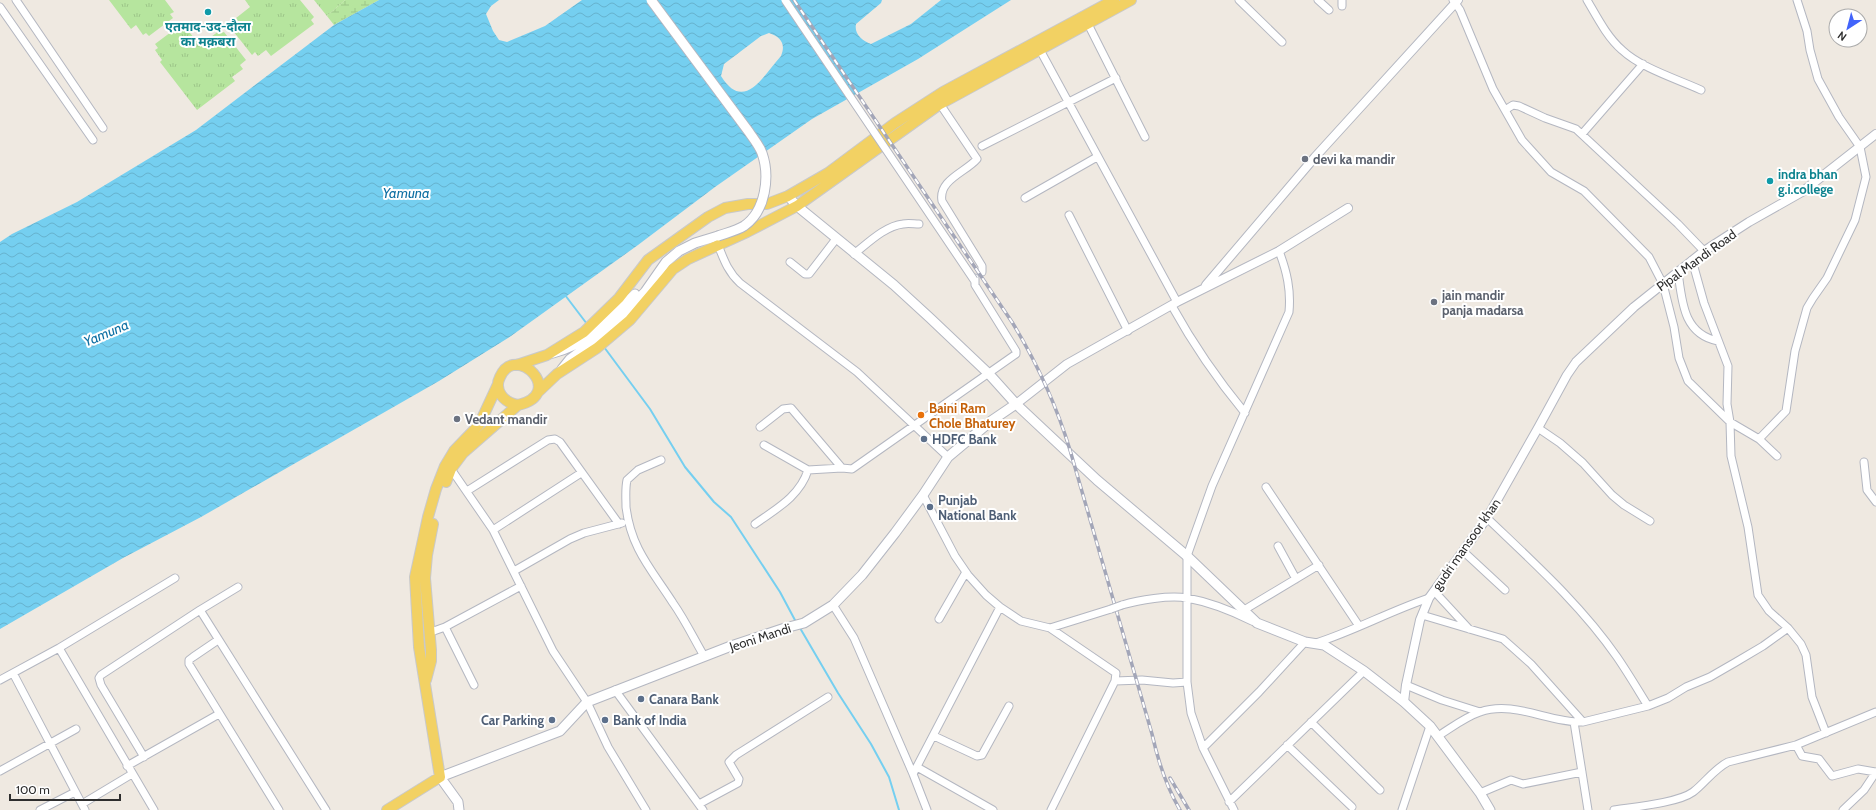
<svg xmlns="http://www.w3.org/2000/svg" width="1876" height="810" font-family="Cabin,'Noto Sans Devanagari',sans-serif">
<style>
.grass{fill:url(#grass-tufts)}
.wetland{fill:url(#wetland-marsh)}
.water{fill:url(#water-waves);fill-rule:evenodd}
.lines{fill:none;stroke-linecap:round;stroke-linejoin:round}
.stream{stroke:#75cff0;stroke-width:2}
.minor-casing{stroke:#b4b7c1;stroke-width:9}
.tertiary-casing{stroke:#b4b7c1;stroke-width:10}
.secondary-casing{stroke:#b4b7c1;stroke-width:11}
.primary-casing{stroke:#c9c9c9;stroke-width:12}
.minor{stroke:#fff;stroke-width:7}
.tertiary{stroke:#fff;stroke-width:8}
.secondary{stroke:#fff;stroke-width:9}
.primary{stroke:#f2d163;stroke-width:10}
.rail-casing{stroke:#a3a6b8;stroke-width:3.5}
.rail{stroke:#fff;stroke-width:2;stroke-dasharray:6;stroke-linecap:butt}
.minor-bridge-casing{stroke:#b4b7c1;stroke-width:9;stroke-linecap:butt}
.secondary-bridge-casing{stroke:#b4b7c1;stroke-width:11;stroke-linecap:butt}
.minor-bridge{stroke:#fff;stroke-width:7}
.secondary-bridge{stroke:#fff;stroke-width:9}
.culture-dot{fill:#0f9aa8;stroke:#fff;stroke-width:1.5}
.worship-dot{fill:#6b7280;stroke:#fff;stroke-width:1.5}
.food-dot{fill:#e8710a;stroke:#fff;stroke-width:1.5}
.service-dot{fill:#5c6f8a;stroke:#fff;stroke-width:1.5}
.labels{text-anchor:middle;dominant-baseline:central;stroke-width:4;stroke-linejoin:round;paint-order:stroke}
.culture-label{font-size:13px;font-weight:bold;fill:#0d838f;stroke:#fff}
.worship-label{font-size:13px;font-weight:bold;fill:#5b616d;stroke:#fff;text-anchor:start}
.street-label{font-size:13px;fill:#2e2e2e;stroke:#fff}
.food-label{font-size:13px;font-weight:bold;fill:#c56008;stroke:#fff;text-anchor:start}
.service-label{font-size:13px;font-weight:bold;fill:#4e5e75;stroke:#fff;text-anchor:start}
.water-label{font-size:14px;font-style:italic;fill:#0d6fa3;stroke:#fff}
</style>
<defs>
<pattern id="grass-tufts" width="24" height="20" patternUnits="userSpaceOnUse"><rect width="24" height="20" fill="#b6e59e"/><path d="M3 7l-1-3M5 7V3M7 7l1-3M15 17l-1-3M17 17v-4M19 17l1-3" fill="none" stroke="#9dc588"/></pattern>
<pattern id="wetland-marsh" width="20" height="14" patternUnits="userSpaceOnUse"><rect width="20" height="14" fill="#b6e59e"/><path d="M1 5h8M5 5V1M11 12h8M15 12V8" fill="none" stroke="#9dc588"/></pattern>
<pattern id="water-waves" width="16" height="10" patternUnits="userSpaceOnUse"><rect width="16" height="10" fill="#75cff0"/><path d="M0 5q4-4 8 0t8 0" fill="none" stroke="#66b2ce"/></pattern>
</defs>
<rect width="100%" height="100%" fill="#efe9e1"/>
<path class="grass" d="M109 0H165L174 12 170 14 173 18 149 36 146 33 143 35 136 25 131 29Z
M245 0H300L314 17 311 20 314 24 271 56 266 50 258 56 255 52 252 55 230 27 233 25 231 22 250 7Z
M314 0H345L327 16Z
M179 26 182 30 185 27 200 45 219 31 221 33 224 32 246 60 240 65 243 69 232 77 235 81 197 110 160 62 162 60 155 50 158 48 155 44Z"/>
<path class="wetland" d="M345 0H379L334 25 327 16Z"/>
<path class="water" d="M379 0H499L491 6 486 14 493 31 499 40 507 42 545 26 582 0H882L881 3 856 24C854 34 862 41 871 44L911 24 941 0H1011L918 59 812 119 715 187 638 245 511 336 439 381 201 517 123 558 0 629V242L12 234 77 202 196 130 334 25ZM769 33C781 37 786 44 781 56 763 76 744 113 721 76L724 64 761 36Z"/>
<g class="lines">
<path class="stream" d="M565 295 587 324
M604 347 650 409 685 467 714 502 731 517 780 592 796 622
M800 628 838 693 871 744 889 777 899 810"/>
<defs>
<path id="minor" d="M16 0 103 128
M1239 0 1282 42
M1318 0 1329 10
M1342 0V6
M1453 0 1460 10 1493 89 1522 140 1551 172 1584 191 1649 257 1663 284 1674 327 1679 358 1688 381 1730 422 1759 439 1777 456
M1587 0C1597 17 1607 37 1622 50 1641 68 1677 79 1701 90
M0 7 93 140
M1088 24 1145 137
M1040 50 1177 302
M940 104 977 159C966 172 938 180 942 201L982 266V272
M1505 110 1513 105 1519 106 1545 118 1576 129 1678 224 1704 251
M1582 134 1643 64
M982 146 1116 78
M1025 198 1097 157
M1069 215 1128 331
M718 245C724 260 728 272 740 283L857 372 948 457
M854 254C868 243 885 226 903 224 908 223 914 224 919 224
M1692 260 1704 303 1728 366 1727 404 1730 422 1731 456 1748 527 1758 595 1769 611 1788 628 1801 644 1806 655 1812 697 1826 733
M790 262 805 274H809L836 239
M1678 272C1682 301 1683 334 1718 341
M1172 306C1193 344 1217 379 1245 413
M760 427 783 409 791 408 842 468 852 469 1016 354V351L975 285V278
M1538 428 1560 443 1583 463 1612 495 1624 505 1650 521
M1759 439 1786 411 1795 351 1807 308 1813 298 1827 278 1855 220 1866 177 1860 147 1839 117 1818 79 1810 50 1807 31 1797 0
M764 445 808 470 842 468
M661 460 638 470 627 480C625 489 626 498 626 507 631 549 652 570 673 603 685 620 694 639 704 656
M1864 462 1867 490 1876 502
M451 469 493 530 553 651 587 702 608 747 646 810
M1266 487 1359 626
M467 491 548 440 555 439 560 442 619 524
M923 495 955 556 968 575 986 595 1000 607 1021 621 1050 628 1116 673 1115 681 1051 810
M1487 518C1533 562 1581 605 1617 657 1628 673 1638 690 1648 706
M755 524C776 509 800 496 808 470
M493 530 581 473
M1278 546 1296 579
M1464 552 1505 590
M514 571 570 539 584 533 622 523
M238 587 200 610 326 810
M1434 591 1469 629
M833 605 854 638 913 774 927 810
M1122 605C1139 600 1169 595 1187 598 1209 602 1232 611 1252 621
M1244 610 1319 565
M1422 615 1503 639 1531 664 1583 722
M939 619 966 572
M1050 628 1111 609
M431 632 445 627
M218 640 193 657 189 660V664L279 810
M1316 643C1354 631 1390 611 1429 598
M59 648 154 810
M13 673 85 810
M0 680 59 648 175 578
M1115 681 1142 680 1173 683 1187 682
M474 685 445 627 521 586
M1406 685 1442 700 1480 712
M615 690 703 810
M1311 722 1380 790
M1574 722 1588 810
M934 736 977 756 982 755 1009 706
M1438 736C1451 728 1465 717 1480 712 1514 700 1549 723 1583 722L1648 706 1668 698 1686 687 1710 677 1736 662 1763 646 1788 628
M1287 745 1352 807
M1796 745 1802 756 1819 759 1832 776 1858 769 1876 772
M1203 748 1259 692 1305 642
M144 757 101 685 99 678 101 675 200 610
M127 766 219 714
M917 767 993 810
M0 771 76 729
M913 774 1000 607
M1480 793 1511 780 1523 784 1582 772
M1229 802 1364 671
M82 804 132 774
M699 804 738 783 739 779 729 762 736 755 828 697
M40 810 75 792
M1234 810 1203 748 1191 713 1187 682V556L1212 486 1289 312C1291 290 1287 272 1279 251
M1402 810 1430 726
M1614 810C1633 807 1678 803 1693 792 1705 783 1714 769 1728 762L1796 745 1876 712
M1843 810 1864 790 1876 772"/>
<path id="tertiary" d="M1206 285 1315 157 1458 0
M1016 404 1067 364 1177 302 1279 251 1348 208
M1404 702 1406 685 1420 620 1429 598 1487 518 1538 428 1567 375 1576 362 1634 307 1704 251 1749 222 1802 192 1876 134"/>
<path id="secondary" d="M788 196 797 206 894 285 930 318 989 374 1016 404 1097 480 1187 556 1257 623 1305 642 1324 645 1364 671 1404 702 1430 726 1480 793 1490 810
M553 353C587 345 610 318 635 294
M562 369 570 359 605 333 645 292 666 262 679 251 695 243 718 236
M459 810 458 802 440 777 560 731 587 702 731 646 785 628 804 623 833 605 862 575 895 533 923 495 948 457 991 421 1016 404"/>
<path id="primary" d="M517 365 547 355 584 332 619 298 648 260 708 217 725 208 748 204H767L788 196 828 173 895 123 943 92 1114 0
M537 393 557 374 597 348 630 320 673 269 688 259 747 232 797 206 940 104 1131 0
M446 482 451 469 463 453 518 405C567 394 516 341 500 377 493 391 505 403 518 405
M426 680 431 661V650L425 578 427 555 433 524
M387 810 440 777 419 647 415 577 428 517 436 489 445 466 454 451 479 425 498 384"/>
</defs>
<use href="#minor" class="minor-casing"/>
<use href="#tertiary" class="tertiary-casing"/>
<use href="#secondary" class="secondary-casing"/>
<use href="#primary" class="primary-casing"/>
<use href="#minor" class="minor"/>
<use href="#tertiary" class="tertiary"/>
<use href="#secondary" class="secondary"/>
<use href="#primary" class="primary"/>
<defs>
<path id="rail" d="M794 0 1012 322C1037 363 1056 404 1070 450L1152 734C1158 761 1166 786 1180 810
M1170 778 1189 810"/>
</defs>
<use href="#rail" class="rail-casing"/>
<use href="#rail" class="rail"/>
<defs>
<path id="minor-bridge" d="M785 0 974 280
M1111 609 1122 605"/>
<path id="secondary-bridge" d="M651 0 749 132C753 138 759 145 762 153 770 176 766 211 744 226 736 231 726 233 718 236"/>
</defs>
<use href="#minor-bridge" class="minor-bridge-casing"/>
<use href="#secondary-bridge" class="secondary-bridge-casing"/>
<use href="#minor-bridge" class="minor-bridge"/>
<use href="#secondary-bridge" class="secondary-bridge"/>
</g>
<g class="culture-dot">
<circle cx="208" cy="12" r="4"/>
<circle cx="1770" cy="181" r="4"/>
</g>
<g class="worship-dot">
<circle cx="1305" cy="159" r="4"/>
<circle cx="1434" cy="302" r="4"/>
<circle cx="457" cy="419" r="4"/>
</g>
<circle class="food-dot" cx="921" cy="415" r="4"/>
<g class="service-dot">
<circle cx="924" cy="439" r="4"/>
<circle cx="930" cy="507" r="4"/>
<circle cx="641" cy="699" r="4"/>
<circle cx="552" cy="720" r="4"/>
<circle cx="605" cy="720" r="4"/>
</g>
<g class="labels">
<g class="culture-label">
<text x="208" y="26">एतमाद-उद-दौला<tspan x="208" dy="15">का मक़बरा</tspan></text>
<text x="1778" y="174" text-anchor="start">indra bhan<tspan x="1778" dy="15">g.i.college</tspan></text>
</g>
<g class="worship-label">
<text x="1313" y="159">devi ka mandir</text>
<text x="1442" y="295">jain mandir<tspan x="1442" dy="15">panja madarsa</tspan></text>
<text x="465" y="419">Vedant mandir</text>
</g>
<g class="street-label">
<text transform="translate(1696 260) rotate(-36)">Pipal Mandi Road</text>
<text transform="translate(1466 544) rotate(-55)">gudri mansoor khan</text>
<text transform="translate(760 637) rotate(-18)">Jeoni Mandi</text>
</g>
<g class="food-label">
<text x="929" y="408">Baini Ram<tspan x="929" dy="15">Chole Bhaturey</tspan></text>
</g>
<g class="service-label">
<text x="932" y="439">HDFC Bank</text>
<text x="938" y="500">Punjab<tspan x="938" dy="15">National Bank</tspan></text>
<text x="649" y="699">Canara Bank</text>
<text x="544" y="720" text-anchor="end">Car Parking</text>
<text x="613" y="720">Bank of India</text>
</g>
<g class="water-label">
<text x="406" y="193">Yamuna</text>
<text transform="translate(106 333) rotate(-23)">Yamuna</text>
</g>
</g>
<g transform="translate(1848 28) rotate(216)"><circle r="19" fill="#ffffff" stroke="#ababab"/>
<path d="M0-3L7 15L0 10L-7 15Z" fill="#4264fb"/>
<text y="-6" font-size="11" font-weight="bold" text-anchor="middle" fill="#2e2e2e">N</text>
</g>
<path d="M10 794v6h110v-6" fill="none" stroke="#2e2e2e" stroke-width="2"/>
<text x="16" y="794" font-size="12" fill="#2e2e2e" stroke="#ffffff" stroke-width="3" paint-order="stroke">100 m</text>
</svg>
